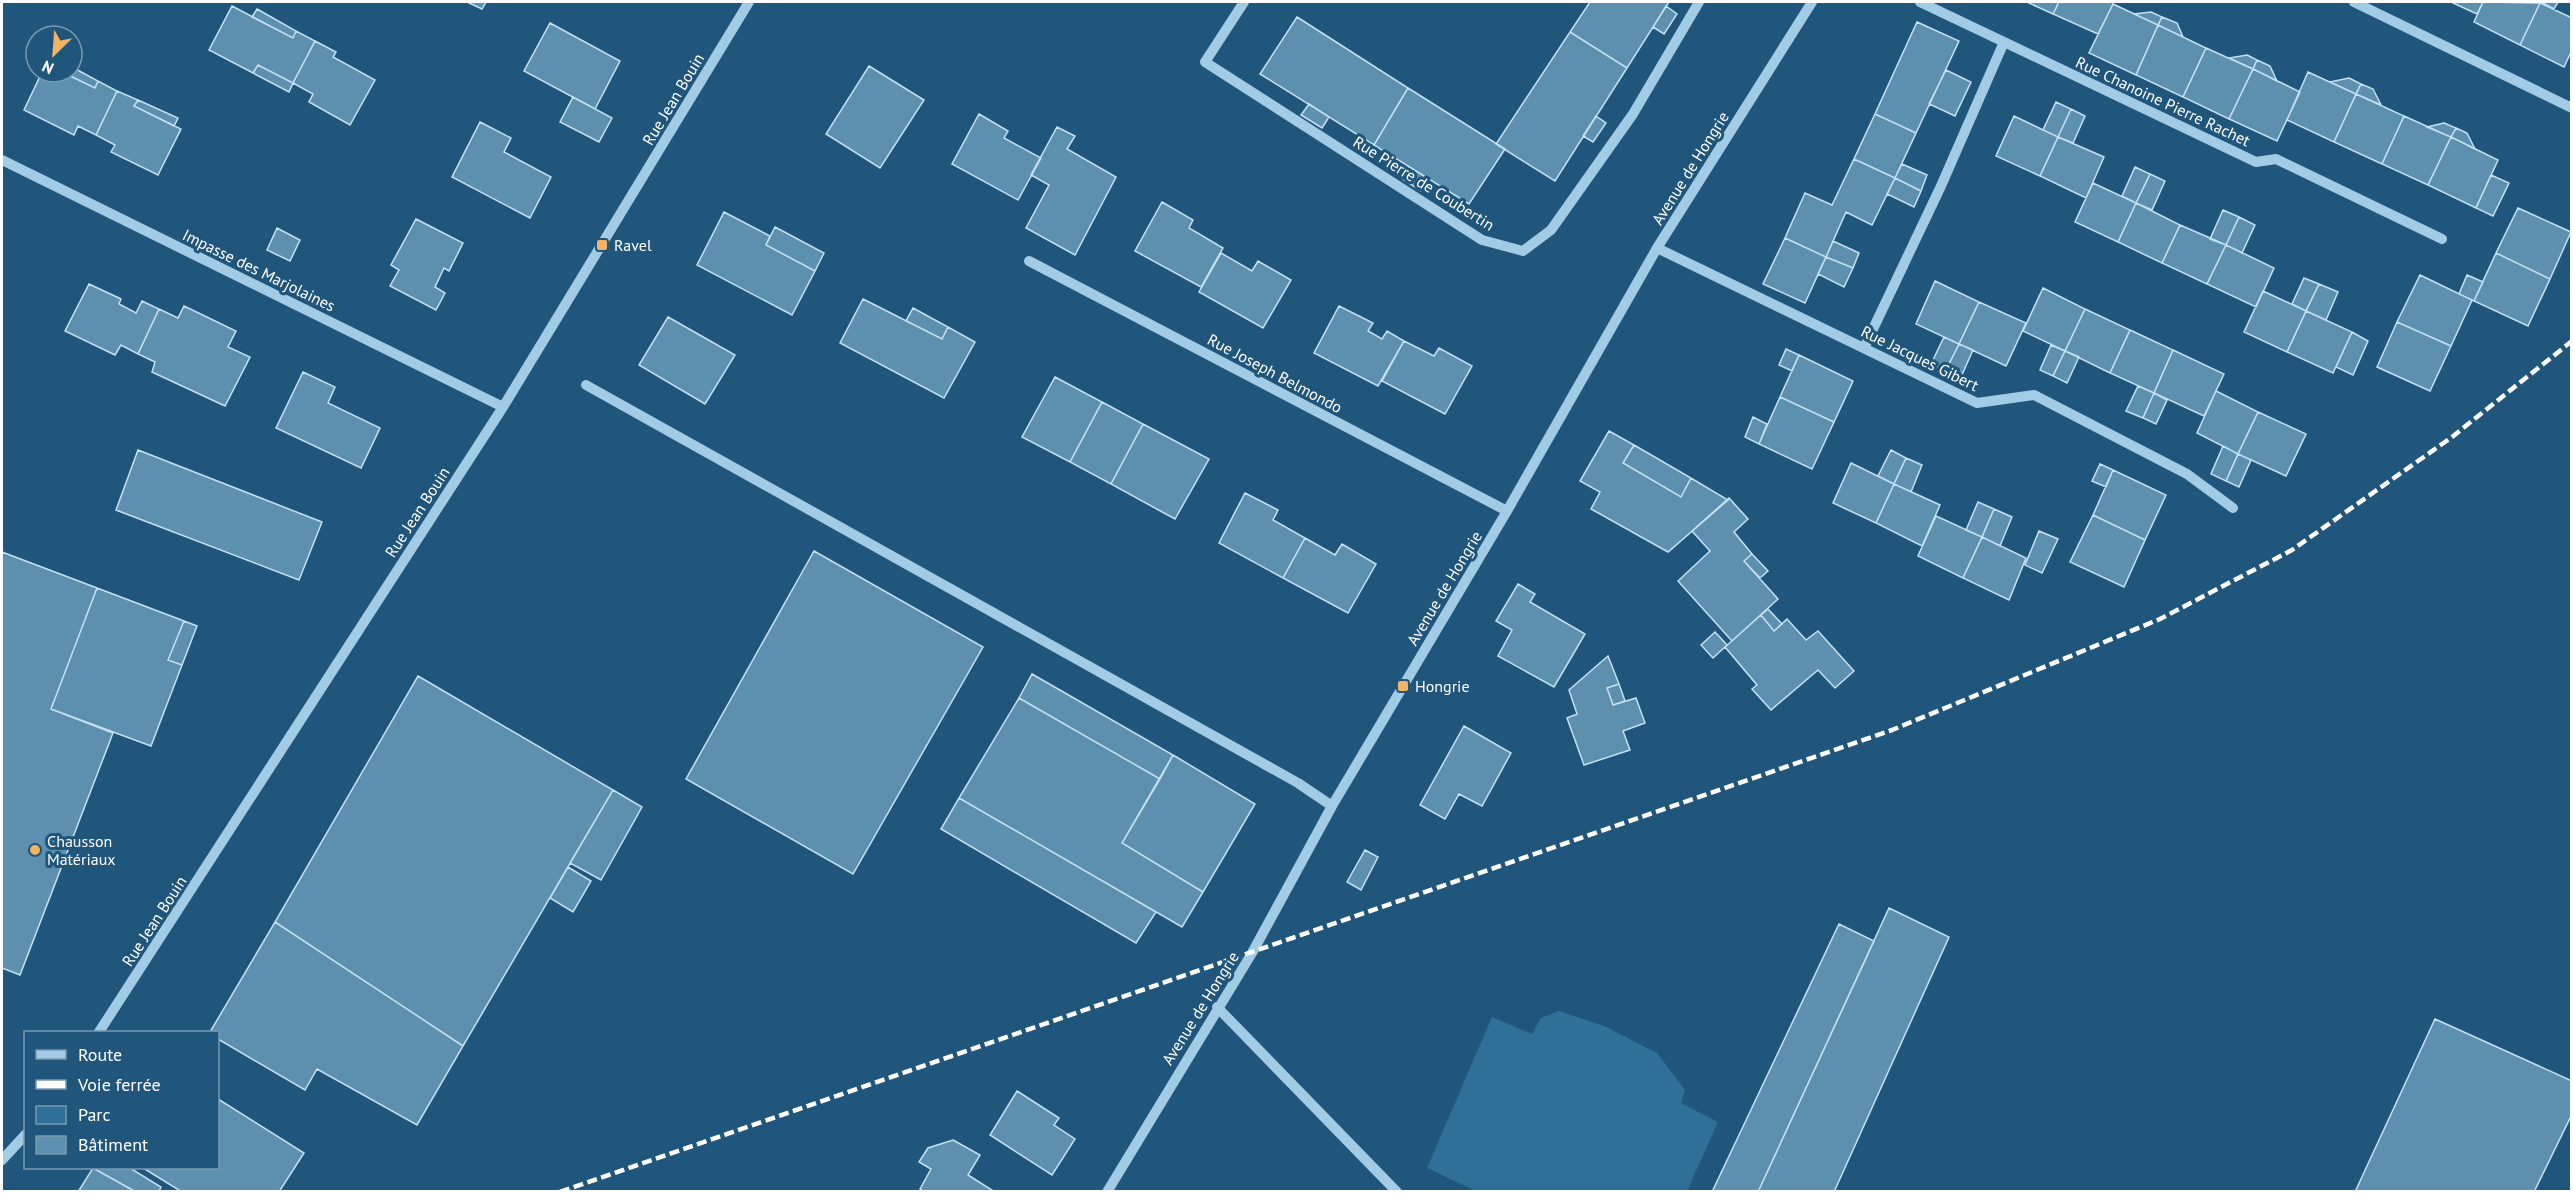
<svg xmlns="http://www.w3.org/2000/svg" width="2573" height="1193" font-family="'PT Sans',sans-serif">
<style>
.green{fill:#306f98}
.building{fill:#5d8faf;stroke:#c5e2f5;stroke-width:1.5}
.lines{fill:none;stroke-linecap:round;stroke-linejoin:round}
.minor{stroke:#a2cbe6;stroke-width:10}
.rail{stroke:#fff;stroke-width:4.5;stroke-dasharray:10 4.5;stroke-linecap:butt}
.poi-dot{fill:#f4b363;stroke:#20567b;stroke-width:2}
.labels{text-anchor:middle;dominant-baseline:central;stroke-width:6;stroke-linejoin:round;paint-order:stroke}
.street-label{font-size:16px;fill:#fff;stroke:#20567b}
.poi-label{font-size:16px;fill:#fff;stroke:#20567b;text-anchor:start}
</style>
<rect width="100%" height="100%" fill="#20567b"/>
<path class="green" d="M1559 1011 1604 1026 1657 1053 1685 1090 1681 1103 1718 1122 1687 1191H1476L1427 1168 1492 1017 1532 1034 1541 1018Z"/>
<path class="building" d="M467 2H486L482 9Z
M1590 2H1669L1627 68 1570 32Z
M2027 2H2059L2053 14Z
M2059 2H2114L2098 34 2053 14Z
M2451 2H2483L2477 14Z
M2483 2 2540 3 2520 45 2474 22Z
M2541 2H2558L2554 9Z
M2540 3 2572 18V50L2564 67 2520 45Z
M2113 4 2158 25 2136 75 2089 53Z
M232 6 293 38 296 31 315 41 293 83 258 65 253 73 209 50Z
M1666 6 1677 14 1664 34 1653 27Z
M257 9 296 31 293 38 252 17Z
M2151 12 2162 17 2158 25 2134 14Z
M1297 17 1408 88 1374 145 1260 74Z
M2162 17 2177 23 2183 37 2158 25Z
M1917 22 1959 41 1916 133 1875 114Z
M550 23 620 61 595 109 524 71Z
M2158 25 2206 48 2183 97 2136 75Z
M1570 32 1627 68 1555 181 1496 144Z
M315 41 336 52 333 57 375 80 350 125 309 102 313 94 293 83Z
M2206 48 2253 69 2229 119 2183 97Z
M2247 55 2257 60 2253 69 2229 58Z
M2257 60 2270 66 2277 81 2253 69Z
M258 65 293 83 289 92 253 73Z
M869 66 924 100 880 168 826 134Z
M72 67 98 81 95 88 62 72H72Z
M2253 69 2300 92 2277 141 2229 119Z
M1946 70 1971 82 1955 116 1929 104Z
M42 72H62L95 88 98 81 117 91 96 135 78 126 74 135 24 110Z
M2308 72 2356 94 2334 142 2287 120Z
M2349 78 2361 84 2356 94 2330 82Z
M2361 84 2373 89 2381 105 2356 94Z
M1408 88 1505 149 1469 204 1374 145Z
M117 91 138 100 134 106 181 129 158 175 111 152 115 145 96 135Z
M2356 94 2404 116 2382 164 2334 142Z
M573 97 612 118 599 142 560 122Z
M138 100 178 118 174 126 134 106Z
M2056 102 2071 109 2058 137 2043 130Z
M1309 104 1329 117 1322 128 1301 115Z
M2071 109 2085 116 2073 143 2058 137Z
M979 114 1008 131 1004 138 1041 158 1018 200 952 164Z
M1875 114 1916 133 1895 178 1854 159Z
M1596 116 1606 123 1593 142 1583 136Z
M2014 116 2058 137 2040 176 1996 156Z
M2404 116 2451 137 2428 185 2382 164Z
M480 122 511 138 504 152 551 177 530 218 452 177Z
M2444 123 2456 128 2451 137 2427 127Z
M1057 127 1075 136 1067 149 1116 177 1075 255 1026 228 1049 185 1031 175Z
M2456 128 2467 133 2475 149 2451 137Z
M2058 137 2104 157 2086 198 2040 176Z
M2451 137 2498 160 2476 208 2428 185Z
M1854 159 1895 178 1872 225 1846 212 1826 257 1785 238 1805 193 1832 205Z
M1902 164 1927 175 1921 191 1895 178Z
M1408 166 1429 179 1421 191 1401 178Z
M2135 167 2150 174 2136 203 2122 196Z
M2150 174 2165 181 2152 210 2136 203Z
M2491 175 2509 183 2493 216 2476 208Z
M1895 178 1921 191 1914 207 1887 194Z
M2093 183 2136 203 2118 242 2075 222Z
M1162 202 1193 220 1189 228 1223 248 1201 287 1135 251Z
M2136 203 2180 225 2162 263 2118 242Z
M2518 208 2571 232 2550 279 2496 253Z
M2223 210 2239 217 2226 245 2210 239Z
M724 212 770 236 766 245 815 271 792 315 697 265Z
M2239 217 2255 225 2242 253 2226 245Z
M416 219 463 243 449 271 444 268 435 287 445 293 436 310 390 286 399 270 391 265Z
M2180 225 2226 245 2207 284 2162 263Z
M775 227 824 253 815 271 766 245Z
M277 228 300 240 290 261 267 250Z
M1785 238 1826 257 1805 303 1763 284Z
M1833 241 1859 253 1853 268 1826 257Z
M2226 245 2274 268 2256 307 2207 284Z
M1221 253 1252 271 1258 261 1291 280 1263 328 1199 292Z
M2496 253 2550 279 2528 326 2474 301Z
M1826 257 1853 268 1844 287 1818 274Z
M2420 275 2472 300 2451 346 2397 322Z
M2467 275 2483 282 2474 301 2459 294Z
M2304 278 2319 284 2306 311 2292 304Z
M1935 281 1979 302 1959 344 1916 324Z
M89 284 121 299 119 304 136 313 142 301 159 309 138 354 121 345 115 355 65 331Z
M2319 284 2338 292 2326 320 2306 311Z
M2043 288 2085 309 2065 351 2023 331Z
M2263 291 2306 311 2287 352 2244 332Z
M863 299 942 339 948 327 975 342 944 398 840 343Z
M1979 302 2026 323 2006 366 1959 344Z
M184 306 236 331 228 347 250 357 225 406 152 372 155 362 138 354 159 309 178 318Z
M1339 306 1373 323 1368 331 1382 339 1387 331 1404 341 1378 386 1314 353Z
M913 308 948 327 942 339 906 321Z
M2085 309 2130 330 2110 373 2065 351Z
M2306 311 2352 332 2333 373 2287 352Z
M668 317 735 355 705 404 639 365Z
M2397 322 2451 346 2430 391 2377 367Z
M2130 330 2173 350 2154 393 2110 373Z
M2352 332 2368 341 2353 375 2336 367Z
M1944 337 1959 344 1946 370 1931 364Z
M1404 341 1434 356 1439 348 1472 366 1445 414 1382 381Z
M1959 344 1973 350 1961 377 1946 370Z
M2051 345 2065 351 2053 376 2040 370Z
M1786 349 1799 355 1792 371 1779 365Z
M2173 350 2224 374 2204 416 2154 393Z
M2065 351 2079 357 2067 383 2053 376Z
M1799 355 1853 381 1834 422 1780 397Z
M303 372 335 387 328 403 380 428 361 468 276 428Z
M1055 377 1102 402 1070 462 1022 437Z
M2138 386 2154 393 2143 418 2126 411Z
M2216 391 2258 412 2238 454 2197 433Z
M2154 393 2167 400 2156 424 2143 418Z
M1780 397 1834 422 1812 469 1759 444Z
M1102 402 1143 424 1111 484 1070 462Z
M2258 412 2306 434 2286 476 2238 454Z
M1753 417 1767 424 1759 444 1745 437Z
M1143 424 1209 459 1175 519 1111 484Z
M1609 431 1634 445 1623 463 1681 497 1691 478 1728 500 1668 552 1591 509 1600 492 1580 481Z
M1634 445 1691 478 1681 497 1623 463Z
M2223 446 2238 454 2226 481 2211 474Z
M138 450 322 522 299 580 116 510Z
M1891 450 1906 458 1894 484 1878 476Z
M2238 454 2251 460 2239 487 2226 481Z
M1906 458 1922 465 1911 492 1894 484Z
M1851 463 1894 484 1876 523 1833 503Z
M2100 464 2113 470 2106 487 2092 481Z
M2113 470 2166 495 2145 540 2093 515Z
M1894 484 1940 505 1922 546 1876 523Z
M1245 493 1278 510 1273 520 1305 538 1283 578 1219 543Z
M1729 498 1748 519 1734 532 1752 554 1744 561 1778 599 1732 641 1678 581 1710 551 1692 531Z
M1978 502 1994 509 1982 537 1966 530Z
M1994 509 2012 517 2000 546 1982 537Z
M2093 515 2145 540 2124 587 2070 562Z
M1936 516 1982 537 1963 578 1918 556Z
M2039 531 2058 539 2042 573 2025 565Z
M1982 537 2026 558 2009 600 1963 578Z
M1305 538 1335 555 1342 544 1376 564 1348 613 1283 578Z
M814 551 983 647 853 874 686 779Z
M2 552 97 588 51 709 113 733 20 975 2 968Z
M1752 554 1768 571 1760 578 1744 561Z
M1518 584 1535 594 1530 602 1585 634 1554 687 1498 656 1512 630 1496 621Z
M97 588 184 621 168 660 182 665 151 746 51 709Z
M1768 609 1782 624 1774 631 1761 615Z
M1761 615 1774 631 1787 619 1806 640 1818 631 1854 671 1835 688 1818 670 1771 710 1752 689 1757 685 1725 647Z
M184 621 197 626 182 665 168 660Z
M1715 632 1727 645 1713 658 1701 645Z
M1608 656 1619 684 1607 688 1613 705 1636 698 1645 723 1623 731 1630 750 1584 765 1567 718 1577 714 1569 690Z
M1032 674 1173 755 1160 779 1019 698Z
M418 676 613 790 463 1046 275 922Z
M1619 684 1625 701 1613 705 1607 688Z
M1019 698 1160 779 1122 843 1203 892 1182 927 959 798Z
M1464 726 1511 753 1482 806 1459 794 1445 819 1420 805Z
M1173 755 1255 804 1203 892 1122 843Z
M613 790 642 807 601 880 570 863Z
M959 798 1156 912 1136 943 941 829Z
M1365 850 1378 857 1361 890 1347 882Z
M568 867 591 881 573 912 550 898Z
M1889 908 1949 937 1834 1192H1758Z
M275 922 463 1046 417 1125 317 1069 305 1090 218 1039V1032H210Z
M1839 924 1874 941 1758 1192H1712Z
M2435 1019 2572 1081V1114L2534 1192H2355Z
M1017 1091 1059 1118 1054 1125 1075 1139 1052 1175 990 1135Z
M218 1099 304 1153 279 1192H182L143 1168H218Z
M953 1140 980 1155 968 1175 995 1192H925L920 1189 931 1169 919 1162 928 1148Z
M93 1168 136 1192H78Z
M93 1168H130L161 1187 159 1192H136Z"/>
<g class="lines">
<path class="minor" d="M1244 2 1205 62 1482 240 1523 251 1551 230 1633 114 1699 2
M1920 2 2256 162 2276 159 2442 239
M2354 2 2572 108
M2 160 503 407
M1657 248 1977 403 2034 395 2187 474 2233 508
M1029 261 1507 511
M1864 348 1941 186 2004 42
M586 385 1298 783 1332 806
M1217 1007 1397 1192
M99 1032 503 407 749 2
M2 1160 26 1134
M1107 1192 1252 953 1332 806 1507 511 1657 248 1812 2"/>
<path class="rail" d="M560 1192 1892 730 2160 619 2292 550 2452 437 2572 341"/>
</g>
<g class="poi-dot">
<rect x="596" y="239" width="12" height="12" rx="3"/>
<rect x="1397" y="680" width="12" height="12" rx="3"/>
<circle cx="35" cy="850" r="6"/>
</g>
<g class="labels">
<g class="street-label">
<text transform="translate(673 99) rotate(-59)">Rue Jean Bouin</text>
<text transform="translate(2163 101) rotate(25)">Rue Chanoine Pierre Rachet</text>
<text transform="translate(1690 168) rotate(-58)">Avenue de Hongrie</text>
<text transform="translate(1424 183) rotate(32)">Rue Pierre de Coubertin</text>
<text transform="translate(259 270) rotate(26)">Impasse des Marjolaines</text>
<text transform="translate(1920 358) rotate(26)">Rue Jacques Gibert</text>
<text transform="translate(1275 373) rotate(28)">Rue Joseph Belmondo</text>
<text transform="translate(417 512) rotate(-57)">Rue Jean Bouin</text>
<text transform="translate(1444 588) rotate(-59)">Avenue de Hongrie</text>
<text transform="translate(154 921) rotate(-57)">Rue Jean Bouin</text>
<text transform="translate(1200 1008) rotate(-58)">Avenue de Hongrie</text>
</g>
<g class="poi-label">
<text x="614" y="245">Ravel</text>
<text x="1415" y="686">Hongrie</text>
<text x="47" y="841">Chausson<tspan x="47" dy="18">Matériaux</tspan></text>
</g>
</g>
<rect width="2573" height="1193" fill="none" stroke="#ffffff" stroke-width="6"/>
<rect x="24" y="1031" width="195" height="138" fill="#20567b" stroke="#799ab0" stroke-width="1.5"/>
<rect x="36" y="1050" width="30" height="9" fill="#a2cbe6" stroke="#799ab0" stroke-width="1.5"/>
<text x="78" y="1061" font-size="18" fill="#ffffff">Route</text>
<rect x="36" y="1080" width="30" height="9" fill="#ffffff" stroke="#799ab0" stroke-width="1.5"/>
<text x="78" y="1091" font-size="18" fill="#ffffff">Voie ferrée</text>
<rect x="36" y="1106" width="30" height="18" fill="#306f98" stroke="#799ab0" stroke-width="1.5"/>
<text x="78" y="1121" font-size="18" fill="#ffffff">Parc</text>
<rect x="36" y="1136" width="30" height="18" fill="#5d8faf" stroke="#799ab0" stroke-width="1.5"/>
<text x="78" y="1151" font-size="18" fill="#ffffff">Bâtiment</text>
<g transform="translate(54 54) rotate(205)"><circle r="28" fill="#20567b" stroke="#799ab0" stroke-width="1.5"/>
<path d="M0-4.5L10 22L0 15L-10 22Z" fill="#f4b363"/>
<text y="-9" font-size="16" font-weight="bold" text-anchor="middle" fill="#ffffff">N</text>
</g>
</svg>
